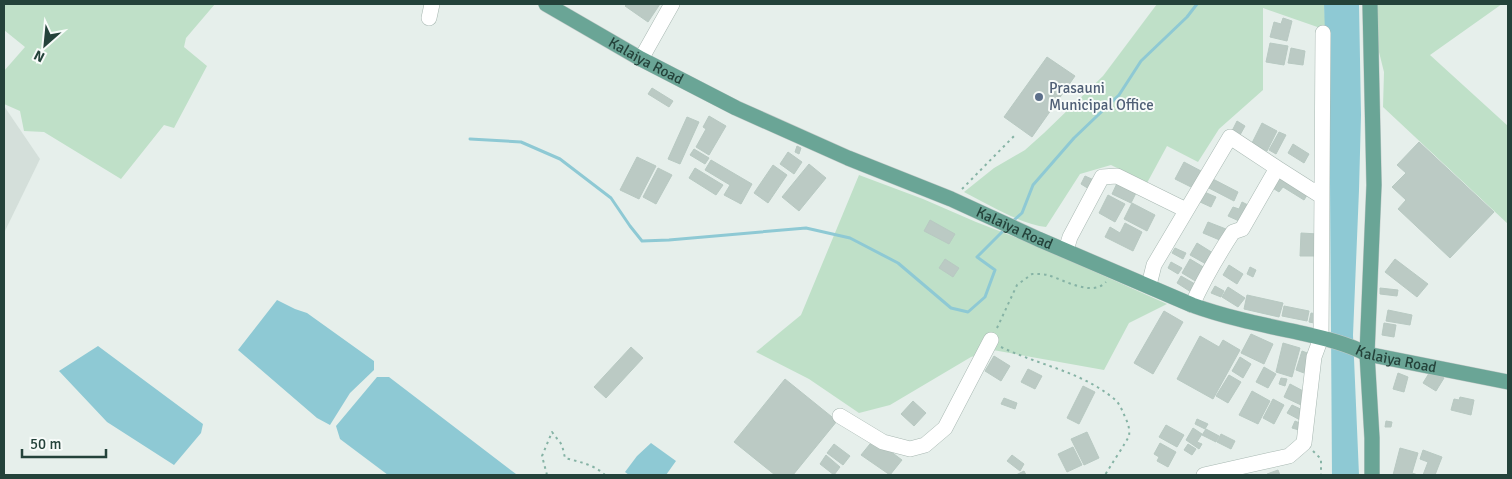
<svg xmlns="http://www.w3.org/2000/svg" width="1512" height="479" font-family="Signika,sans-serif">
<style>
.built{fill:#d4dfda}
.green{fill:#bfe0c8}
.water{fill:#8ec9d4}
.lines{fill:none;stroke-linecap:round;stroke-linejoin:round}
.stream{stroke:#8ec9d4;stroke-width:3}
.building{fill:#bbcac4;stroke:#b8c9c2}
.minor-casing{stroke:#a8b8b2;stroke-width:16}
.major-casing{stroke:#c2cac8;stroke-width:16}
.path{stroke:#86b3a5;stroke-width:2;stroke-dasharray:2.5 4;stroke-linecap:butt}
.minor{stroke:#fff;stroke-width:15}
.major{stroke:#6aa596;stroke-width:15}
.service-dot{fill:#5c6f8a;stroke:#f7fbf9;stroke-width:2}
.labels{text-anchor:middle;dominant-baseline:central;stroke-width:4;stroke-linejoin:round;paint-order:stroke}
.street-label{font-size:15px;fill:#24423a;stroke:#f7fbf9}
.service-label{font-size:15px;fill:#4e5e75;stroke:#f7fbf9;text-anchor:start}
</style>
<rect width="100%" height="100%" fill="#e6efeb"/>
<path class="built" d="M4 106 40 159 4 233Z"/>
<path class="green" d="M4 4H215L186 38 184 47 207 66 174 128 164 125 121 179 44 132 24 131 20 111 4 104V71L25 47 4 30Z
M1157 4H1324L1326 30 1263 8V90L1219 129 1198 162 1167 146 1147 183 1111 165 1080 174 1046 227C1022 225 986 203 964 192L994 168 1025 150 1044 133 1103 76Z
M1377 4H1502L1430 55 1508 126V224L1383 107 1384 72 1376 40Z
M859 175 923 199 976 222 1035 245 1167 304 1129 323 1104 370 993 350 971 357 890 405 859 413 809 379 756 352 801 315Z"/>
<path class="water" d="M1324 4H1359L1361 115 1359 190 1353 335 1359 475H1332L1330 182Z
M277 300 295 309 307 313 374 361V370L350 393 330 425 317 418 238 350Z
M98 346 203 424 201 433 174 465 107 422 59 371Z
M377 377H389L516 474V475H388L340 439 336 426Z
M651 443 676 461 666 475H629L625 472 637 456Z"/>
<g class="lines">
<path class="stream" d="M470 139 521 142 560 159 611 198 630 226 642 241 669 240 806 228 850 238 898 263 951 308 968 312 985 297 995 270 977 257 1005 229
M1013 221 1022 213 1033 185 1074 138 1119 95 1141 61 1187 17 1197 4"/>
</g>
<path class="building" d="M627 4H660L648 22 625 6Z
M1283 18 1292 21 1287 41 1270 37 1274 22 1281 24Z
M1270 43 1288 46 1284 65 1266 62Z
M1291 48 1305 51 1303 65 1288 63Z
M1047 57 1075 76 1032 137 1004 117Z
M652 88 673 101 669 107 648 94Z
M709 116 726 126 709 155 696 147 706 129 703 127Z
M687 117 699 122 680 164 668 159Z
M1237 121 1245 126 1240 135 1232 131Z
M1262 123 1277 131 1267 151 1252 143Z
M1279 132 1286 135 1276 154 1269 150Z
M1419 142 1494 212 1450 258 1398 209 1406 200 1392 187 1406 173 1397 165Z
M1293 144 1309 154 1304 163 1288 153Z
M797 146 801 148 799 154 795 152Z
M694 149 709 158 705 164 690 155Z
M788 152 802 162 794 174 780 164Z
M637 157 656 166 639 199 620 190Z
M711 160 752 184 741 204 724 195 730 185 705 170Z
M1184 162 1201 171 1193 188 1175 179Z
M809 164 826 178 799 211 782 197Z
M773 165 787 175 768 203 754 193Z
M658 168 672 175 656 204 643 197Z
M695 168 723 185 716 195 689 178Z
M1279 174 1309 192 1304 200 1283 187 1279 192 1271 187Z
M1085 176 1094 180 1089 189 1081 184Z
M1209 177 1238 192 1234 201 1205 186Z
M1119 179 1138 189 1131 203 1112 194Z
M1202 191 1216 197 1211 207 1198 201Z
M1108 195 1125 204 1115 222 1099 213Z
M1242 202 1248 205 1239 221 1228 216 1233 207 1239 209Z
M1132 203 1155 215 1147 231 1124 219Z
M930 220 955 234 949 244 924 231Z
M1208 222 1226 229 1222 241 1203 233Z
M1125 223 1142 232 1133 251 1105 237 1110 227 1120 233Z
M1301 233 1318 234 1317 256H1300Z
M1197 243 1213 253 1206 264 1190 255Z
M1175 248 1186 253 1183 259 1172 253Z
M945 259 959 268 953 277 939 268Z
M1190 259 1205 268 1197 282 1182 273Z
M1395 259 1428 284 1417 297 1385 272Z
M1171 262 1182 268 1178 274 1168 268Z
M1229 265 1243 274 1237 284 1223 275Z
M1250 267 1256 270 1253 277 1247 274Z
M1181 276 1195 284 1191 292 1177 283Z
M1215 286 1224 291 1221 297 1211 293Z
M1228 287 1245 298 1238 307 1222 297Z
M1380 288 1398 290 1397 296 1380 294Z
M1247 295 1283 303 1279 317 1244 309Z
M1284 306 1309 311 1307 321 1282 316Z
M1388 310 1412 315 1410 325 1386 321Z
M1164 311 1183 322 1153 374 1134 363Z
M1311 313 1317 314 1314 323 1309 322Z
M1384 323 1396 325 1394 337 1382 335Z
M1251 334 1273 344 1264 364 1241 353Z
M1200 336 1219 347 1223 340 1240 350 1213 399 1177 379Z
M1283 343 1300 348 1292 377 1276 372Z
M631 347 643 358 606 398 594 387Z
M1302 351 1310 354 1304 373 1296 370Z
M994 356 1010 366 1001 381 985 371Z
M1240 357 1251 364 1243 378 1232 371Z
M1264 367 1276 374 1268 388 1256 382Z
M1028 369 1042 376 1035 389 1021 382Z
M1431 370 1444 378 1436 391 1423 383Z
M1398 373 1408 377 1404 392 1393 389Z
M1229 375 1241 382 1228 403 1216 396Z
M1281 378 1287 379 1285 386 1279 384Z
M785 379 837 421 793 475H775L734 442Z
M1290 384 1307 393 1301 405 1284 397Z
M1083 386 1095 392 1079 424 1067 418Z
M1252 391 1270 401 1258 424 1239 415Z
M1460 397 1474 400 1471 415 1451 410 1454 399 1459 400Z
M1004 398 1017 403 1015 409 1001 404Z
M1273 399 1284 405 1274 424 1263 418Z
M913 401 926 413 914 426 901 414Z
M1292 405 1307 412 1302 421 1287 413Z
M1197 419 1208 424 1205 429 1195 424Z
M1295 421 1302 424 1299 430 1292 428Z
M1386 421 1392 422 1391 427H1385Z
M1166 425 1184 435 1177 447 1159 437Z
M1193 428 1202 434 1197 442 1202 444 1199 449 1186 440Z
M1206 429 1219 436 1216 442 1202 435Z
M1087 432 1099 458 1084 465 1071 439Z
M1221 434 1235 441 1231 449 1217 442Z
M874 439 902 460 890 475 861 455Z
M1160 443 1176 452 1168 467 1157 461 1159 457 1154 454Z
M834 444 850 456 843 465 827 453Z
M1188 444 1196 449 1192 455 1184 450Z
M1073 447 1082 465 1067 472 1058 454Z
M1400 448 1418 453 1412 473 1418 475H1393Z
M1423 450 1442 457 1435 475H1423L1428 462 1420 459Z
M826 455 840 467 834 475 820 464Z
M1012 455 1024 464 1020 471 1007 461Z
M1278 470 1280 475H1268L1267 474Z
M1024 471 1026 475H1016Z"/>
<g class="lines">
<defs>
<path id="minor" d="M429 18 432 4
M641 59 672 4
M1277 168 1321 196
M1066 250 1070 237 1102 177 1117 176 1186 210
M1149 285 1154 265 1230 137 1277 168 1242 229 1233 232C1218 255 1204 279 1192 305
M840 416 883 442 910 449 925 445 945 428 991 340
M1204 475 1289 456 1304 443 1314 357 1321 338 1323 33"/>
<g id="major">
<path id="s1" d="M546 4 641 59 736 108 848 158 951 199 1038 239 1192 305C1228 318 1264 325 1301 333 1323 338 1346 343 1367 354L1508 382"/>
<path d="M1370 4 1374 185 1367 354 1372 438V475"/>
</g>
</defs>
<use href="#minor" class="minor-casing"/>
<use href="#major" class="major-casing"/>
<path class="path" d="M962 189 1015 135
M997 328 1017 285 1032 274C1037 274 1043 274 1048 275 1064 280 1092 297 1106 282
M1001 347C1038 365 1080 371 1113 398 1119 402 1122 410 1125 417 1128 423 1130 429 1129 436 1127 441 1109 468 1105 475
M1313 451 1321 459V475
M547 475 542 456 552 432 562 445 565 458C580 462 595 465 605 475"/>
<use href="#minor" class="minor"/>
<use href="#major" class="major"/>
</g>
<circle class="service-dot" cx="1039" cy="97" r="5"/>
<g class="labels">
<g class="street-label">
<text stroke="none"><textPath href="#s1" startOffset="115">Kalaiya Road</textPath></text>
<text stroke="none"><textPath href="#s1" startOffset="520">Kalaiya Road</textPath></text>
<text stroke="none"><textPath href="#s1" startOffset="925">Kalaiya Road</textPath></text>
</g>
<g class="service-label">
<text x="1049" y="88">Prasauni<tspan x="1049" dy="17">Municipal Office</tspan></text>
</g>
</g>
<rect width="1512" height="479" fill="none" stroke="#24423a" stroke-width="10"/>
<g transform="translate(45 45) rotate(207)" stroke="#f7fbf9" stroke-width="4" paint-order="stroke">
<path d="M0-4L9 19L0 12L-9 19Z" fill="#24423a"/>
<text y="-8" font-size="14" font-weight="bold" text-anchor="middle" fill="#24423a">N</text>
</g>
<path d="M22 449v8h84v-8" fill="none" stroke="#24423a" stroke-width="2.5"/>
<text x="30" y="449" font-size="15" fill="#24423a" stroke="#f7fbf9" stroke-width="4" paint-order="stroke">50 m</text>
</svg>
